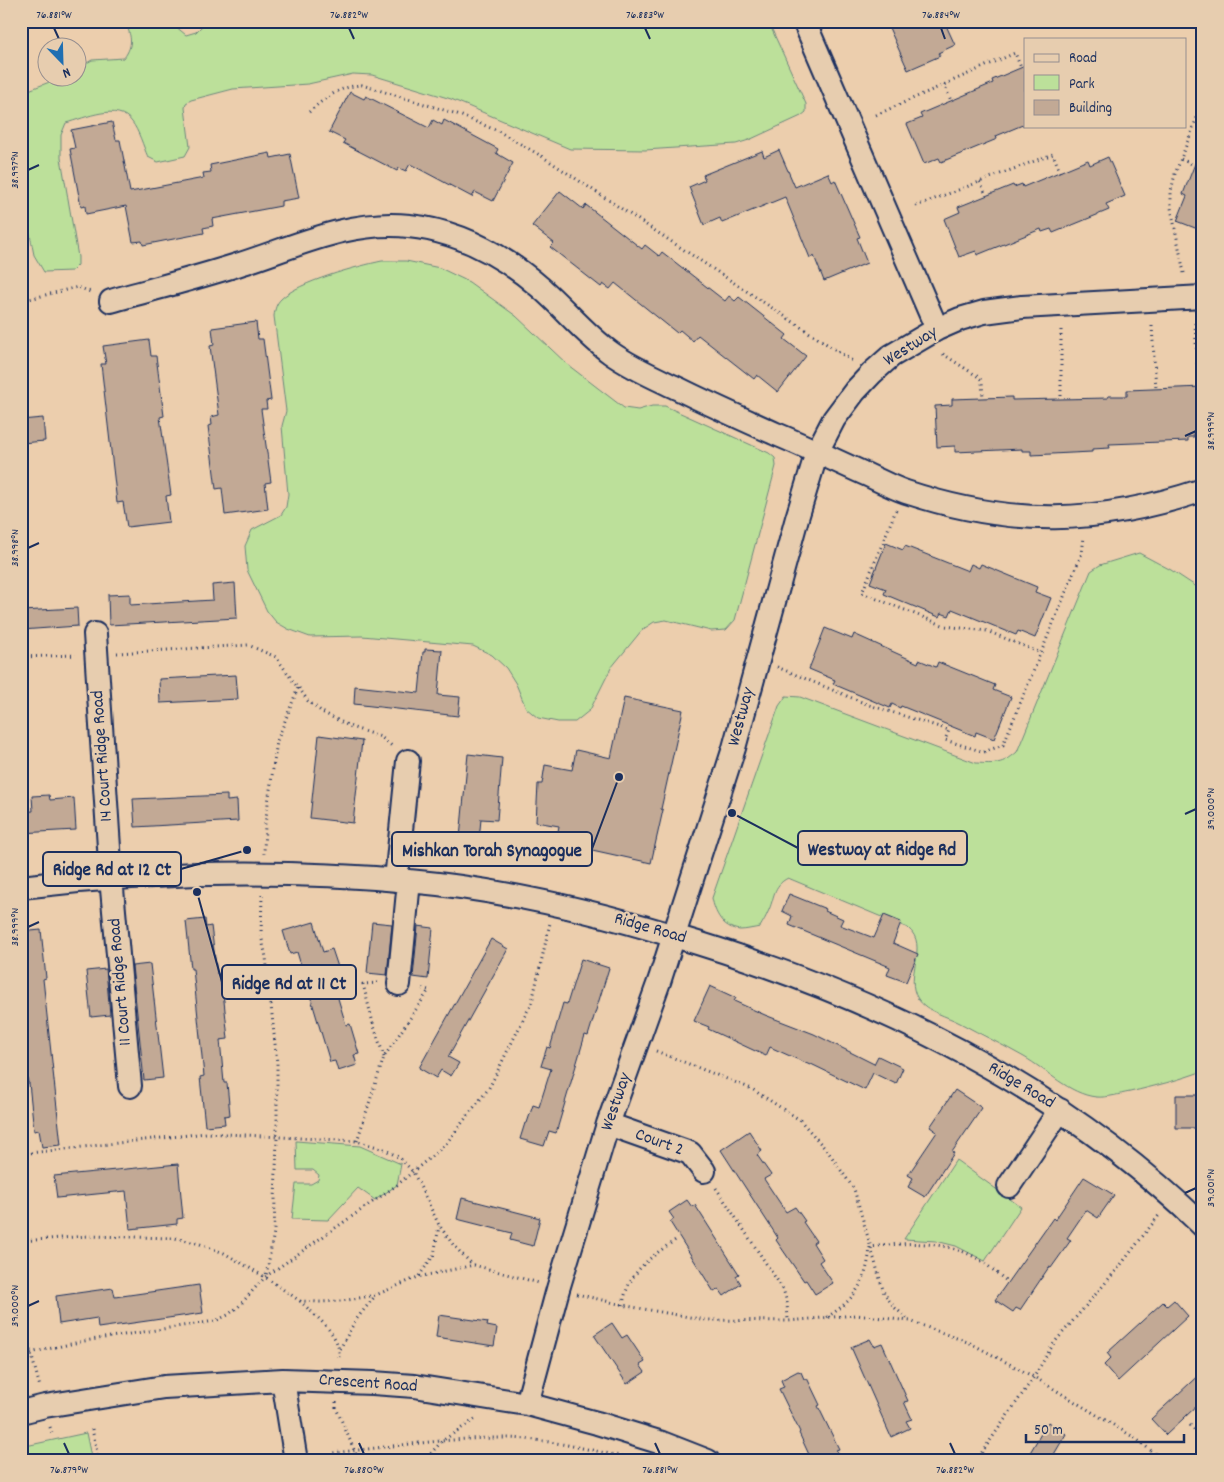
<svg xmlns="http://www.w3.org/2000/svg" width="1224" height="1482" font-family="Dekko,sans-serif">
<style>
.green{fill:#bce09a;stroke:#6c887c}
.building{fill:#c2a995;stroke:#1b2f5e}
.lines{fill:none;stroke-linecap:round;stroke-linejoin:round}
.minor-casing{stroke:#1b2f5e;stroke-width:26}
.path{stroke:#1b2f5e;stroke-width:3;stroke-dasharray:1 4;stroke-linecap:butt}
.minor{stroke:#e7cdaf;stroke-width:22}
.ticks{fill:none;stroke:#1b2f5e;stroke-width:2}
.labels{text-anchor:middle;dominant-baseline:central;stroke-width:5;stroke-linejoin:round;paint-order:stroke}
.street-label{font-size:18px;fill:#1b2f5e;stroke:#e7cdaf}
.leader{fill:none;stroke:#1b2f5e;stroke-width:2}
.callout-dot{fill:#1b2f5e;stroke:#e7cdaf;stroke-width:2}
.callout{fill:#e7cdaf;stroke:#1b2f5e;stroke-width:2}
.callout-label{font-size:19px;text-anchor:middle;font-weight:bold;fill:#1b2f5e}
.neatline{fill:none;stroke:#1b2f5e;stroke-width:2}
.ticks-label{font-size:12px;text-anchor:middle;fill:#1b2f5e}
</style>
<rect width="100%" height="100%" fill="#eccead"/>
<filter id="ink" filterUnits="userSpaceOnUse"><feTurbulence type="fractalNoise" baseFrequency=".02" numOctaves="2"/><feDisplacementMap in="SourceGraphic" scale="10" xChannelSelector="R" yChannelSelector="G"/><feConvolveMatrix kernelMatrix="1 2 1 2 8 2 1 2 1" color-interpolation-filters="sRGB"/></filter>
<g filter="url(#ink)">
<path class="green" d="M125 21H169L186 35 196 32 207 21H768L806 104V112L801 116 749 140 736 144 645 150 570 149 451 99 372 75 353 74 308 84 233 89 191 100 186 103 185 108 190 147 185 156 158 162 148 157C143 146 139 131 132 122 118 102 85 118 66 123L61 135V158L78 257V265L72 271 44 272 34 255 21 189V90L26 91 60 78H78V68L92 60 124 58C134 44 131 36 125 21Z
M382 261H406L440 268 469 282 516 316 568 365 624 408 638 410 652 406H665L769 453 775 458 776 466 735 620 726 630 711 631 666 620 654 622 642 630 611 668 590 710 575 722H558L538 718 526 708 516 684 506 668 492 655 473 646 362 636 310 637 288 629 276 622 267 611 247 570 245 546 252 530 281 515 286 507 288 494 282 426 286 411 274 316C275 309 276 304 281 299 298 282 358 266 382 261Z
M1139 553 1171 570 1203 591V1071C1179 1080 1155 1086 1130 1092 1119 1094 1107 1098 1096 1097 1069 1094 1047 1070 1024 1057 1003 1045 982 1035 960 1023 947 1016 927 1012 918 999 903 976 930 946 908 928L788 878C772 886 775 898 768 912 766 917 763 922 760 927 754 928 746 930 740 930 722 928 715 913 712 898L779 706 786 696 800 697 976 763C995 764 1002 765 1017 752L1091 571 1100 565Z
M296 1141 360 1146 401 1164 397 1185 375 1200 358 1188 328 1220 292 1219 296 1184H311L318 1180 319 1175 313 1170H297Z
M956 1160 1021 1207 985 1261 956 1246 936 1241 904 1239Z
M86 1433 92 1461H21V1447Z"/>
<path class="building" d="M886 21H944L955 45 938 53 940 56 908 70Z
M1025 66V124L996 136 997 139 941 162 939 158 924 164 907 124 922 118 920 114 993 83 992 80Z
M350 92 364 99 366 96 429 128 433 120 442 125 444 120 498 149 496 153 513 163 493 201 475 192 472 197 410 164 406 171 399 168 397 171 343 143 345 140 329 132Z
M112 122 116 140H120L130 192 204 178 203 173 211 172 210 165 270 153 271 158 290 154 299 198 281 201V206L212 219 213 226 203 228 204 233 143 245 142 241 133 242 126 206 86 214 85 206 81 207 70 149 75 148 71 130Z
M1202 146H1203V231L1177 221 1187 196 1183 194Z
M779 150 795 187 828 173 832 182 835 180 860 237 857 238 867 263 824 281 814 256 810 258 785 197 722 223 720 218 704 225 689 187 705 180 703 175 762 151 764 157Z
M1108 157 1125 196 1106 204 1109 210 1053 233 1051 229 1042 232 1041 229 977 255 976 251 959 257 944 219 960 212 958 207 1013 185 1014 187 1022 184 1023 187 1088 160 1090 165Z
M560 191 583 209 586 205 642 249 645 245 659 256 662 252 725 301 729 296 735 301 739 297 787 335 784 339 806 356 778 392 757 375 754 379 698 335 693 341 680 330 677 333 615 283 610 289 603 284 601 287 550 247 554 243 532 226Z
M256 322 258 339H263L271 400 266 401 267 409H261L271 482 265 483 268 509 225 515 222 488 216 489 208 426 212 425 211 417 219 415 210 346 214 345 212 328Z
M149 340 151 356H156L164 416 160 417 171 495 166 496 169 522 127 527 123 502 117 503 101 364H106L103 346Z
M1203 387V433H1194V437H1188V441L1109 444 1110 448 1092 449V452L1031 455V451H1022V449L955 452V446L937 447 935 406 952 405V399L1012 397V400L1108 398V396H1127V390Z
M43 418 45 441 21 443V420Z
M886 543 903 550 905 546 968 571 971 564 979 568 981 564 1037 587 1035 592 1051 598 1035 638 1018 631 1016 635 952 609 949 616 941 613 939 617 884 594 886 589 870 583Z
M235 583 237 618 109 625 108 595 130 594V605L213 600 212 585Z
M77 608 78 626 21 630V611Z
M825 628 852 639 854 634 918 663 919 660 936 667 938 662 995 685 993 690 1011 697 994 739 976 732 975 736 901 706 900 708 892 704 890 708 833 684 835 680 809 669Z
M425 649 442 650 438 695 460 697 458 716 354 704 355 686 419 693 423 652H425Z
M236 675 238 699 160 703 159 679Z
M624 698 683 710 661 809 663 810 651 863 556 842 559 826 536 822 538 784H542L545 765 572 770 576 750 611 758Z
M319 735 362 741 353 823 310 818Z
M468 754 502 758 497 820 481 819 479 840 460 838Z
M49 795 50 800 74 798 76 830 21 833V812L33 811 32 796Z
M227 795V801L237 800 238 821 135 827 133 799Z
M789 894 826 909 825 911 843 919 840 925 874 938 884 915 901 922 893 943 918 954 906 982 887 975 890 967 789 925 792 916 782 911Z
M205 919 206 927 211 926 217 974H219L224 1001 228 1039 220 1040 224 1083H227L230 1115 224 1116 225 1124 205 1126 200 1077 204 1076 193 969H191L186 921Z
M314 922 323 952 332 949 339 970H336L340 983 334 985 346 1025 350 1024 359 1054 354 1055 357 1065 338 1071 335 1061 330 1062 297 952 290 954 283 931Z
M372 922 392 924 387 975 367 973Z
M418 926 433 928 428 979 413 977Z
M41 930 46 978 43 979 61 1145 42 1147 39 1130 34 1131 29 1083H28L21 1028V932Z
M491 939 508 949 448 1057 459 1063 451 1076 441 1070 436 1078 419 1068Z
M581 959 609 968 588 1036 585 1035 556 1133 549 1131 544 1146 520 1139 525 1123H527L533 1105 539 1107 551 1069 541 1066 547 1047 550 1048 563 1003 567 1004Z
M150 964 163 1078 144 1080 132 966Z
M106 969 110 1015 91 1017 86 971Z
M710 986 736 998 734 1001 765 1015 814 1034 874 1064 878 1056 903 1068 896 1084 873 1073 865 1090 811 1064 810 1065 770 1047 766 1056 708 1029 709 1027 694 1021Z
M955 1090 982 1108 952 1152 954 1153 925 1197 908 1187 913 1178 908 1175 937 1132 930 1127Z
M1176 1095H1203V1128H1176Z
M749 1131 762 1151 757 1155 771 1175 764 1179 786 1212 795 1207 805 1221 803 1222 816 1241 813 1243 823 1259 819 1262 833 1283 815 1294 806 1280 804 1281 776 1240 778 1238 721 1150Z
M178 1164 183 1218 177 1219V1224L130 1229 126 1191 57 1198 54 1176Z
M1084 1177 1114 1195 1098 1218 1086 1210 1067 1238 1071 1240 1051 1268 1049 1267 1020 1310 1016 1308 1013 1312 995 1300 1053 1218 1055 1220Z
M462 1198 540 1218 533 1246 510 1240 512 1233 457 1219Z
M687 1200 692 1207 695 1205 739 1274 736 1276 741 1284 724 1296 719 1289 714 1292 670 1222 674 1219 669 1212Z
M199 1285 203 1313 98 1328 97 1318 59 1324 56 1296 113 1288 115 1297Z
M1174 1300 1188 1316 1118 1381 1104 1365 1111 1358 1107 1353 1163 1302 1167 1306Z
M439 1315 488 1322 487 1326 497 1328 494 1346 436 1337Z
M612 1323 622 1338 627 1335 645 1362 640 1365 645 1372 627 1384 594 1335Z
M870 1339 874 1346 882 1343 908 1401 904 1402 912 1419 906 1421 910 1428 891 1437 851 1347Z
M798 1371 801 1372 804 1379 807 1378 820 1405 818 1406 839 1449 836 1450 841 1461H812L799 1433 800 1432 779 1389 784 1387 781 1380Z
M1203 1371V1400L1166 1435 1151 1419Z
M1048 1422 1066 1434 1050 1461H1025Z"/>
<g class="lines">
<defs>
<path id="minor" d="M804 21 937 329
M111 301C153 289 196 278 237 265 292 248 350 219 409 226 459 231 504 256 541 288 565 309 585 334 611 353 632 368 656 378 679 389 711 405 743 419 776 434 805 446 834 460 863 473 877 479 891 487 906 492 1012 527 1098 525 1203 490
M95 634 111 878 130 1086
M396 880 408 761
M21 887C150 872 280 869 409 881 498 889 586 909 671 935 866 992 1056 1083 1203 1226
M399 984 409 881
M608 1124 690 1153 704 1171
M1009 1186 1060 1110
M283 1380 296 1461
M527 1404 558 1289 608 1124 660 979 734 748 797 518 817 452 834 419 855 391 872 373 891 356 937 329 960 319 984 312 1022 307 1203 297
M21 1412 45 1406 164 1387 283 1380 373 1383 414 1386 527 1404 597 1423 662 1443 708 1461"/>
</defs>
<use href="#minor" class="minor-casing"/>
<path class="path" d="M944 84 951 101
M309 112C325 98 340 86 362 85L457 114 498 131 543 157 854 362
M876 115 1015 53 1021 68
M1181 159 1194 165
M980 182 986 195
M916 206 1053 154 1060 172
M1184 273 1171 208V191L1175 174 1203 102
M21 301 78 287 93 293
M1195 323 1198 377
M1152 326 1156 389
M1061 330V399
M943 354 980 378 982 382 983 398
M896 510 862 593 945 626 987 631 1041 653
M117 653 248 645 276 657 298 688 277 741 265 824 264 854
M21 657 76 655
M777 667 869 705 949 730 945 740 984 752 1003 745 1082 553 1084 537
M299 688 308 701 322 712 351 727 381 737 393 747
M262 895 261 935 266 957 277 1063V1137L274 1232 266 1276
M378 983 363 984 373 1023 384 1057
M656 1051 752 1089 800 1120 829 1153 854 1189 884 1293 894 1307 909 1320
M357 1141 384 1057 429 990 419 988
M21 1154 206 1133 357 1141 384 1149 400 1158 413 1172 439 1225 454 1246 473 1265
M716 1188 783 1289 787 1302 788 1321
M21 1241 88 1236 175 1238 200 1244 224 1253 265 1277 300 1301 320 1302 342 1301 376 1295 418 1277 474 1265 539 1283
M419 1276 434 1255 439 1226
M577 1294 627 1306 706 1320 788 1321 856 1315 910 1321 970 1343 1034 1377 1135 1438 1164 1461
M300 1301C315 1316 341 1334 339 1357
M623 1305C627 1272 652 1256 677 1239
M21 1316 40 1387
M827 1317C856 1299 867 1281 870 1247 902 1243 935 1240 966 1253 982 1259 995 1272 1008 1282
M340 1349 355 1321 375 1296
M21 1355 84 1341 215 1321 228 1315 239 1306 265 1277 397 1185 445 1145 489 1088 532 1002 550 923
M336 1402V1408L359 1461
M1190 1425 1203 1439
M50 1427 53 1436
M92 1429 99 1461
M329 1461 332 1453C389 1447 446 1438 503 1438 546 1438 588 1450 630 1458
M424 1461 442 1441 477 1418
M976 1461 1034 1377 1054 1343 1119 1267 1160 1214
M1202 1461 1203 1460"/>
<use href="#minor" class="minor"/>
</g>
</g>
<path class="ticks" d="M54 28 59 39M349 28 354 39M645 28 650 39M941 28 945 39M28 170 39 165M1185 436 1196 431M28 548 39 543M1185 814 1196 809M28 927 39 922M1185 1193 1196 1188M28 1306 39 1301M64 1443 69 1454M359 1443 364 1454M655 1443 660 1454M950 1443 955 1454"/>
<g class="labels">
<g class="street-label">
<text transform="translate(911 347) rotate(-32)">Westway</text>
<text transform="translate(742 717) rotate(-75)">Westway</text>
<text transform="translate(103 756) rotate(-94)">14 Court Ridge Road</text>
<text transform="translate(650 929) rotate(16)">Ridge Road</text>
<text transform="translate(121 982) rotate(-95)">11 Court Ridge Road</text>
<text transform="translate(1021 1086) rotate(31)">Ridge Road</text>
<text transform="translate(617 1102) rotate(-71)">Westway</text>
<text transform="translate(659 1143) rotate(20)">Court 2</text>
<text transform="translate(368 1384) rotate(4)">Crescent Road</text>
</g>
</g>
<path class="leader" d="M732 813L798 848M619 777L592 849M247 850L181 869M197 892L222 982"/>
<g class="callout-dot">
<circle cx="732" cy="813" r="5"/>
<circle cx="619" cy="777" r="5"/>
<circle cx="247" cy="850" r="5"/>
<circle cx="197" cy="892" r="5"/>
</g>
<g class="callout">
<rect x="798" y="831" width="169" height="34" rx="5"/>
<rect x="392" y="832" width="200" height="34" rx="5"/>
<rect x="43" y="852" width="138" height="34" rx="5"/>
<rect x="222" y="965" width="134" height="34" rx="5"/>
</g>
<g class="callout-label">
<text x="882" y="855">Westway at Ridge Rd</text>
<text x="492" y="856">Mishkan Torah Synagogue</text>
<text x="112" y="875">Ridge Rd at 12 Ct</text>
<text x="289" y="989">Ridge Rd at 11 Ct</text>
</g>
<rect width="1224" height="1482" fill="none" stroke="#e7cdaf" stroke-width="55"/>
<rect x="1024" y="38" width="162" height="90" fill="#e7cdaf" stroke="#958e8f"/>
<rect x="1034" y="54" width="25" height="8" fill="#e7cdaf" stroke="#958e8f"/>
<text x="1069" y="62" font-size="15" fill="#1b2f5e">Road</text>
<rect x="1034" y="75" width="25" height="15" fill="#bce09a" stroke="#958e8f"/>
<text x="1069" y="88" font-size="15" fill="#1b2f5e">Park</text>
<rect x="1034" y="100" width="25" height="15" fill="#c2a995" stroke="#958e8f"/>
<text x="1069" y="112" font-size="15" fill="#1b2f5e">Building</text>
<g transform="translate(62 62) rotate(157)"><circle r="24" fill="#e7cdaf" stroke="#958e8f"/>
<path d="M0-4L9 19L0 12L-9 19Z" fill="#1f6fb2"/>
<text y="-8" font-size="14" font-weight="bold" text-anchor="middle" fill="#1b2f5e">N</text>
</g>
<path d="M1026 1434v8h158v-8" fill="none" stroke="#1b2f5e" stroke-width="2.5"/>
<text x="1034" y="1434" font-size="15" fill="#1b2f5e" stroke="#e7cdaf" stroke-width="4" paint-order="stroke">50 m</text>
<rect x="28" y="28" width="1168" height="1426" class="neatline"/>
<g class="ticks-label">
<text x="54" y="18">76.881°W</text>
<text x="349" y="18">76.882°W</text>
<text x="645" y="18">76.883°W</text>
<text x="941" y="18">76.884°W</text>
<text transform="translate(14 170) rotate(-90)" y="4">38.997°N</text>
<text transform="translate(1210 431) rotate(-90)" y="4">38.999°N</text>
<text transform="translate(14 548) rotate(-90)" y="4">38.998°N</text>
<text transform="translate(1210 809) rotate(-90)" y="4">39.000°N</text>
<text transform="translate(14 927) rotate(-90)" y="4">38.999°N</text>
<text transform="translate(1210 1188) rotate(-90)" y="4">39.001°N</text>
<text transform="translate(14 1306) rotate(-90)" y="4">39.000°N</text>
<text x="69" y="1473">76.879°W</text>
<text x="364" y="1473">76.880°W</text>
<text x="660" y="1473">76.881°W</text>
<text x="955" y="1473">76.882°W</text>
</g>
</svg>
